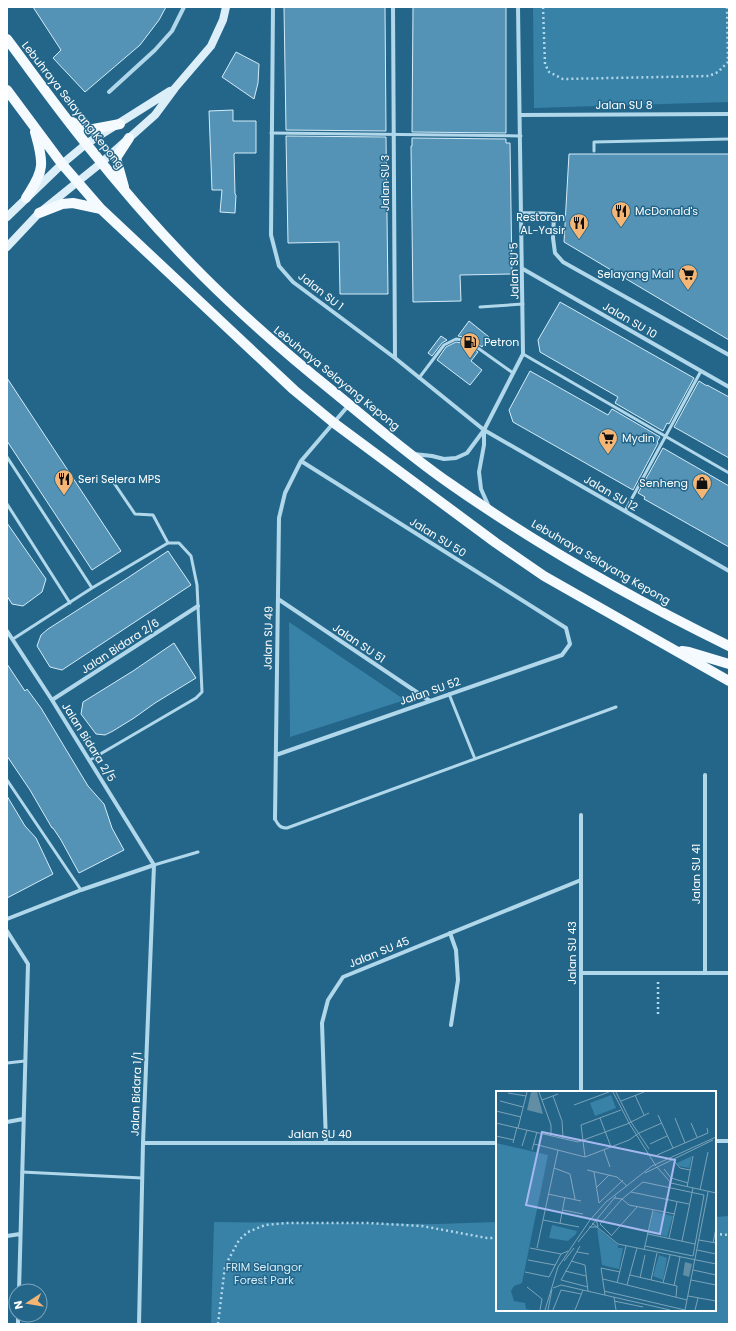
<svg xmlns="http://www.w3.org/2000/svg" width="736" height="1331" font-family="Poppins,sans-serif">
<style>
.green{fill:#3881a7}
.building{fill:#5493b5;stroke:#d5ecf8}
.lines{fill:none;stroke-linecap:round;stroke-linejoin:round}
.path{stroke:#b1d7ea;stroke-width:2.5;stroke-dasharray:2 3;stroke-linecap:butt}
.lane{stroke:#b1d7ea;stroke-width:3}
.street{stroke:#b1d7ea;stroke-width:4}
.secondary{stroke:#dceef8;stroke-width:8}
.primary{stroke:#f5fafe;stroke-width:10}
.labels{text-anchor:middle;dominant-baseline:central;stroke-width:3;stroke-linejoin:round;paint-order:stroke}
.street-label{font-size:11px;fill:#fff;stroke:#23668a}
.poi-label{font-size:11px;fill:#fff;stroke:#23668a;text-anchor:start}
.park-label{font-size:11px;fill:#d5ecf8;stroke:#23668a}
.inset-road{fill:none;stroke:#7ba3b9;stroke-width:1}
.view{fill:#a5b8ef;fill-opacity:0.15;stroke:#a5b8ef;stroke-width:2}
.inset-edge{fill:none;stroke:#fff;stroke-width:2}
</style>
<rect width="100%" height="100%" fill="#23668a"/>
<path class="green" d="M533 7H729V102L534 108Z
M289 622 405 700 290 737Z
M729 1216V1324H211L214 1222 437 1224 497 1222V1310H715V1217Z"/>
<path class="building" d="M33 7H166L159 20 140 45 85 92 53 58 61 50Z
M284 7H385L386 131 286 130Z
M413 7H506V133L412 132Z
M236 52 259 64 258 83 254 99 222 77Z
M233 110V121H256V153H235L234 154 235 194 236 195 235 213 220 212 222 190H212L209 111Z
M286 136 386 137 388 294H340L339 242 288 243Z
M412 138 506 139V143H510L512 274 460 275 461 301 413 302 411 146H412Z
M569 154H729V340L564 242Z
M560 302 694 378 669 424 667 423 663 431 615 403 618 397 540 352 538 340Z
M469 321 489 337 482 347 469 338 458 336Z
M441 336 447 340 442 343 432 356 428 353Z
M456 342 467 344 478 352 471 361 482 370 470 385 437 360 446 347Z
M530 371 608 415 612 409 660 437 657 442 658 443 657 445 633 490 513 422 509 410Z
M7 378 121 551 92 570 7 441Z
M699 381 707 386V385L729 397V458L674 427Z
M663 448 729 486V547L644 499 645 497 638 493Z
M7 523 46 579 42 592 23 606 12 604 7 596Z
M168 551 191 585 62 670 50 667 37 646 41 635 48 629 129 577Z
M174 643 196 678 155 703 134 718 113 731 105 735 96 734 81 714 83 702 133 671Z
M7 664 25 691 27 689 41 708 88 786 104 804 112 828 124 850 79 873 61 840 53 828H52L30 790 7 756Z
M7 796 25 826 36 838 53 874 7 898Z"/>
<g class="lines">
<path class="path" d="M543 7 545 64 549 72 563 79 709 76 718 72 728 62 727 7
M658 982V1015
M715 1234 729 1235
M218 1324 225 1266 239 1240 248 1232 265 1225 286 1223H368L422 1226 487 1238H497"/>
<path class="lane" d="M271 133 521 136
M594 151V142L729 139
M480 307 523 304
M523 354 729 473
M419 378 444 345 456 339 468 341 513 373
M7 457 92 588
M114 483 135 514 153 515 168 543
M7 504 70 603
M625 511 701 371
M13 639 92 588 168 543H179L191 556 197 585 202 692 196 698 90 760
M449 694 475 759
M7 780 81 890
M275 819C278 825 280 828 287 828L616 707
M154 865 198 852
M7 1063 25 1061
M22 1172 142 1178"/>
<path class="street" d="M273 7 271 235 279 266 293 282 395 358 484 430 729 571
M393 7 395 358
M109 92 155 50 172 31 184 7
M520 115 729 114
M522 213 554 214 553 238 555 253 563 262 729 355
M523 269 729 387
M484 430V445L479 472 481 489 489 507
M414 454 432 456 444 459 456 458 467 453 484 430 523 354 518 7
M278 599 430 701
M7 631 52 700 154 865
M52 700 198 606
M276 755 562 655 570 644 566 628 301 461
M581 815V1092
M275 819 279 518 285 493 301 461 348 406
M7 919 81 890 154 865
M7 931 28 964 19 1291
M450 933 456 950 458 980 451 1025
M581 973H729
M705 973V775
M7 1122 23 1119
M715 1141H729
M143 1143H497
M326 1143 322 1023 328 1000 343 977 581 880
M7 1236 20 1234
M18 1324V1315
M139 1324 143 1143 154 865"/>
<path class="secondary" d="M7 217 62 164 86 144 170 91
M7 247 39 213 101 163 155 115 175 88 211 46 223 20 226 7"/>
<path class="primary" d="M7 39C34 75 60 112 88 146 123 190 162 235 202 275 244 317 289 356 335 393 373 424 411 457 452 485 539 546 633 599 729 646
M7 90 62 164 101 209 294 390 334 423 496 543 544 576 729 681
M70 121 88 130 120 124
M124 187 116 158 129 138
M26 198C32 188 40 178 41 166 42 155 38 143 35 132
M39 213 62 204 73 203 101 209
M682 651 689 652 729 664"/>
</g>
<defs>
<symbol id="restaurant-pin" viewBox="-11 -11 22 30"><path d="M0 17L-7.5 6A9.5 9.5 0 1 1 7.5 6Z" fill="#f5b574" stroke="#23668a"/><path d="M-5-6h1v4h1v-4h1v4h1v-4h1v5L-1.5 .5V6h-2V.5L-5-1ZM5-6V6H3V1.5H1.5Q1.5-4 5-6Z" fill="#111"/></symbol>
<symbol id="supermarket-pin" viewBox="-11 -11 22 30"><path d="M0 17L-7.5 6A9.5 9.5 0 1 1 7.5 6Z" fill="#f5b574" stroke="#23668a"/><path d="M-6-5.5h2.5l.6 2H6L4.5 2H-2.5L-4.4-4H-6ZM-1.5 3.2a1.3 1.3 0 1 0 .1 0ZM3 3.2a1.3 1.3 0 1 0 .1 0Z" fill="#111"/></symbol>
<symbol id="fuel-pin" viewBox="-11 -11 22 30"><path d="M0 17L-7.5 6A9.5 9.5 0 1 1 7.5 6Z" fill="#f5b574" stroke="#23668a"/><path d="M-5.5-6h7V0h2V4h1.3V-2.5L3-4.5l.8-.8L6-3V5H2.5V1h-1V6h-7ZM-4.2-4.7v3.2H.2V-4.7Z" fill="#111"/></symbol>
<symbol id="shop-pin" viewBox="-11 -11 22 30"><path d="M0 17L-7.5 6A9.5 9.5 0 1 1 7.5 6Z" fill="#f5b574" stroke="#23668a"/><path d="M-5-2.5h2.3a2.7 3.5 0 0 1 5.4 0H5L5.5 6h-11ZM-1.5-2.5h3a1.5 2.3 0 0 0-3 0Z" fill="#111"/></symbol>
</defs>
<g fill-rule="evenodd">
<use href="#restaurant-pin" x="610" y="200" width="22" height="30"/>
<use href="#restaurant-pin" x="568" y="212" width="22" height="30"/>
<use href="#supermarket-pin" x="677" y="263" width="22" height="30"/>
<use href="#fuel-pin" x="459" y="331" width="22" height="30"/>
<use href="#supermarket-pin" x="597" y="427" width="22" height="30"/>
<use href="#restaurant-pin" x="53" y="468" width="22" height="30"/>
<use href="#shop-pin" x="691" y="472" width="22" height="30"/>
</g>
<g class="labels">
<g class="street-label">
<text transform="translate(73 105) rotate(52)">Lebuhraya Selayang Kepong</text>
<text x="624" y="105">Jalan SU 8</text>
<text transform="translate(385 183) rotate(-90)">Jalan SU 3</text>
<text transform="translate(514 271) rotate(-91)">Jalan SU 5</text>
<text transform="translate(321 291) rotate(38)">Jalan SU 1</text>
<text transform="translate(630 320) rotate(30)">Jalan SU 10</text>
<text transform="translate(337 378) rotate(39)">Lebuhraya Selayang Kepong</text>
<text transform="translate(611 493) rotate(30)">Jalan SU 12</text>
<text transform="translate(438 537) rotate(32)">Jalan SU 50</text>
<text transform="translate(601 562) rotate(30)">Lebuhraya Selayang Kepong</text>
<text transform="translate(268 638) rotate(-89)">Jalan SU 49</text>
<text transform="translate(359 643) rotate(34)">Jalan SU 51</text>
<text transform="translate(120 646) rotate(-33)">Jalan Bidara 2/6</text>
<text transform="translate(430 691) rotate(-19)">Jalan SU 52</text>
<text transform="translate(89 742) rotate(58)">Jalan Bidara 2/5</text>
<text transform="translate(696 874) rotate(-90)">Jalan SU 41</text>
<text transform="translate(379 952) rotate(-22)">Jalan SU 45</text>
<text transform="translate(572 953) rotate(-90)">Jalan SU 43</text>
<text transform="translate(136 1094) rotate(-88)">Jalan Bidara 1/1</text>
<text x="320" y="1134">Jalan SU 40</text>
</g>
<g class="poi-label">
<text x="635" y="211">McDonald's</text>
<text x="565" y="217" text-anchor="end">Restoran<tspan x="565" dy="13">AL-Yasir</tspan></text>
<text x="674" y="274" text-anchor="end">Selayang Mall</text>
<text x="484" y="342">Petron</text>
<text x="622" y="438">Mydin</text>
<text x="78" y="479">Seri Selera MPS</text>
<text x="688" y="483" text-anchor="end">Senheng</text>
</g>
<g class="park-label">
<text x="264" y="1267">FRIM Selangor<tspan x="264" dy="13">Forest Park</tspan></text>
</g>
</g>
<g transform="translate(496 1091)">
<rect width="220" height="220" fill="#23668a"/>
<path d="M115 4 120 17 99 25 94 12ZM0 52 52 64 26 192 18 195 15 200 18 210 29 212 30 218 35 219H0ZM196 65 193 77 183 75 181 72ZM157 120 177 125 171 146 153 141ZM56 134 81 140 80 143 72 150 53 147ZM101 137 122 154V157H127L123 178 106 174ZM163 164 171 167 167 189 157 185Z" fill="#3881a7"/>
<path d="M35 1H41L47 23 31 19ZM189 171 196 173 193 186 187 184Z" fill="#618da5"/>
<path class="inset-road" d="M43 1 55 34V45M117 1 133 32 160 75M120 1 135 31 153 58M12 2 30 5M139 4 148 24M57 5 66 30 67 47M46 9 62 3M4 10 27 16M125 10 148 1M78 14 113 1M0 20 25 26M162 24 177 57M104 27 115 56M179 27 189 52M0 32 82 51 131 33 153 22M195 32 201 46M22 37 31 1M0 45 18 49M17 52 21 36M38 53 89 66M154 53 171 45M26 55 31 39M36 59 41 41M108 59 114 76M161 64 212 42 211 37M89 66 133 49 143 42 166 32M89 66 85 34 125 19M179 71 184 77 194 79M161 76 175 92 220 102M58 77 74 83 79 108M168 78 175 87 192 92M91 79 121 86 131 95M98 81 103 112 127 89M149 82 217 49M191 96 197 65M100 97 113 84M204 99 212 61M135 101 193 113M52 103 85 110M118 107 126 108 133 114 179 123M67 119 87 123M47 129 83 136M64 132 69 106M96 132 122 153 220 173M93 136H102L100 128M152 143 199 153M115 144 104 133 126 108 147 91 208 104 197 165 149 155M115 145 141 116M173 147 181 111M203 149 220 152M186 150 197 97M82 151 120 105M217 152 220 137M84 155 65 189 92 196M34 157 65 163M41 157 62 59M148 159 157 119M201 159 220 163M81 161 93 163M32 169 59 174M68 170 78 157M75 170 89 174 92 200M197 179 220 184M69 180 90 185M29 181 53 186 65 163 72 160M134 184 181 195 180 206M144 187 149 164M107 188 191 209M155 189 161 162M195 189 220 194M121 192 130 155M167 192 174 164M131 194 141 157M178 195 184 166M31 196 46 208 44 219M57 197 65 194 174 219M108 200 189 219M109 204 105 177 124 181M192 205 220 210M118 206 120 219M118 210 147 216M49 219 62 176 94 129 110 111 156 75 220 46M52 219 56 198M57 219 65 199 85 203M79 219 87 199M189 219 212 101M199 219 202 207"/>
<path class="view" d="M46 41 179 69 164 143 30 114Z"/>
<rect width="220" height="220" class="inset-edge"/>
</g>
<rect width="736" height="1331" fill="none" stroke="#ffffff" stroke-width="16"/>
<g transform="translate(28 1303) rotate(258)"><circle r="19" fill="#23668a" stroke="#7ba3b9"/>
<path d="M0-3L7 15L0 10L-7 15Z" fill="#f5b574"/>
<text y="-6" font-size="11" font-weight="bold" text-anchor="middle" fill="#ffffff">N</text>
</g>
</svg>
